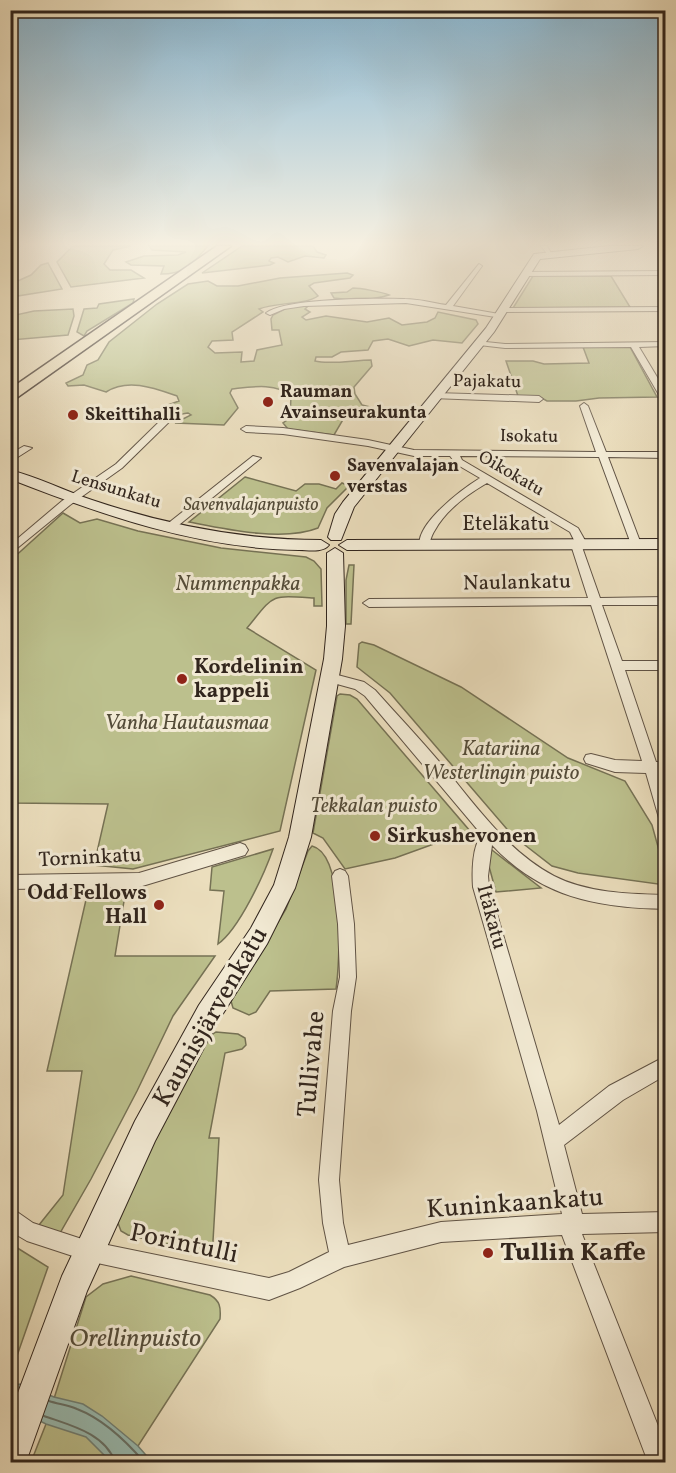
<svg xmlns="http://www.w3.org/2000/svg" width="676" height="1473" font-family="Vollkorn,serif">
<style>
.green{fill:#bcc08d;stroke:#767255;stroke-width:1.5}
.water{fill:#98bcb3;stroke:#6f8077;stroke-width:1.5}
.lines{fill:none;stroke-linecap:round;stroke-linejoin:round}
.shore{stroke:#647068;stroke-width:2}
.street-casing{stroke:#605345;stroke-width:2}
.secondary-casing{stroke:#31251d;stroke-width:2}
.highway-casing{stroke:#31251d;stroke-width:3}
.street{fill:#f2ead4;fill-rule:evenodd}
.secondary{fill:#f2ead4;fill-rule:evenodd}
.highway{fill:#ebdebd;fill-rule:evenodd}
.poi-dot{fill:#8f2418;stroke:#f2ead4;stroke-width:2}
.labels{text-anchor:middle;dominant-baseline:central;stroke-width:6;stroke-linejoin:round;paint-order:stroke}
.far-street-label{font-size:18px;fill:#31251d;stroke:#f2ead4}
.far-poi-label{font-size:18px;font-weight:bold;fill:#31251d;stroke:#f2ead4;text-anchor:start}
.far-park-label{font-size:18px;font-style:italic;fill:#544c39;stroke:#f2ead4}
.street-label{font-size:21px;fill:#31251d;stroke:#f2ead4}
.park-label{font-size:21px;font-style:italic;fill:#544c39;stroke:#f2ead4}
.poi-label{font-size:21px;font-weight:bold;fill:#31251d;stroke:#f2ead4;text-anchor:start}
.near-street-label{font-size:26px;fill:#31251d;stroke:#f2ead4}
.near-poi-label{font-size:26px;font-weight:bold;fill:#31251d;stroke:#f2ead4;text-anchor:start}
.near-park-label{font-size:26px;font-style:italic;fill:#544c39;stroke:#f2ead4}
</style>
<rect width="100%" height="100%" fill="#ebdebd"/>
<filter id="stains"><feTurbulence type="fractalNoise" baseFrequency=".00333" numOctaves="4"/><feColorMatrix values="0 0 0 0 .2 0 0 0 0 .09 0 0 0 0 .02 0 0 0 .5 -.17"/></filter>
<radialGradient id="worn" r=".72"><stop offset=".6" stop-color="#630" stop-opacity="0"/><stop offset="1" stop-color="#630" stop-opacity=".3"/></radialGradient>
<path class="green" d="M73 246H131L113 250 104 264 110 270H131L144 278 71 287 57 262Z
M149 246H208C192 264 186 274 161 274L164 266 131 265 126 262 144 256 178 255 186 252 152 250Z
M242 246H313L317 252 326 255 324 258 305 256 288 262 278 257 271 258 269 261 274 263 270 265 202 273Z
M48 263 62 289 11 297V284L31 275 41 265Z
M347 273 353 275 350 278 314 283 309 286 318 296C306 305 276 302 259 309L263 312 232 332 233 340 212 341 208 347 215 353 242 352 241 362 254 361 257 350 282 345 279 330H272L271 319 273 315 289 307 308 306 305 309 310 312 302 317 306 320 326 316 367 322 389 318 402 325 427 322 435 318 438 312 476 320 478 324 462 343 433 340 409 346 388 339 373 341 368 350 341 352 332 357H316L315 361C329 365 355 360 371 360L372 366 354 387 355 394 362 405 382 410 373 418 348 411 334 435 288 429 283 423 290 418 291 396C276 382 250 387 232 389L230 393 238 408 224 425 175 423 191 415 188 413C175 414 167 422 154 422L162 407 179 401 177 396C154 388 128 378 106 392L84 385 68 386 66 383 83 375 87 365 98 360 109 342 157 304 188 284 208 281 217 286H238L280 278Z
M533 276H611L630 307 513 308Z
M353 288C360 288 382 292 389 295 370 301 353 301 334 298L331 293 347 292Z
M134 299 133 303 87 331 84 336 77 332 84 309 97 308 99 304Z
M73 309 74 316 68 335 11 340V316L34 311Z
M583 347H630L657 397 599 398 576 401H547L538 396H518L506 361H533L544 364 589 363Z
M245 477 296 491 305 484H319L336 489 342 483 349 486 327 508 318 528C283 542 225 529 189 522Z
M63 513 80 523 97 519 138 531 221 548 306 557 314 561 321 569 322 606H314V598C269 595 275 594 247 628L316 670 280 831 133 869 94 865 108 804 11 803V560Z
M349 565H354L351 624H346V580Z
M362 642 374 645 461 687 568 758 625 781 652 825 665 872V885L578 873 552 866 512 835 390 693 357 667 359 644Z
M340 694 350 695 357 699 470 831 395 858 345 869 323 838 313 833 337 696Z
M312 846C345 854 340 962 336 989L270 991 256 1012 249 1015 233 1008 231 1001 286 909 308 851Z
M273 849C264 875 239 929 218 944L224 891 210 890 212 867Z
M492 850 541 888 496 892 487 859Z
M126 889 115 956H215L173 1016 137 1091 91 1179 60 1233 39 1225 63 1195 82 1071H47L88 891Z
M216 1032 238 1034 245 1038 246 1045 242 1049 225 1053 209 1138H219L212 1258 172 1245 128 1235 121 1231 118 1223 119 1216 145 1156 210 1036Z
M11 1244 48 1267 11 1373Z
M131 1276 210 1295C220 1301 221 1307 220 1319L138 1446 124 1462H31L46 1424 86 1297 103 1284Z"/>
<path class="water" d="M22 1384 54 1397 83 1404 102 1416 138 1446 152 1462H111L86 1437 46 1424 11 1407 10 1385Z"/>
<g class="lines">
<path class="shore" d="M49 1401C58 1404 68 1405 77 1409 103 1419 126 1441 144 1462
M44 1416C69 1425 105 1433 115 1462"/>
<defs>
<path id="street" d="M13 246H20L10 254V248Z
M541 246H547L552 255H548Z
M479 264 482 266 453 306 499 314H502V318L406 303 304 306 284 309 270 315 266 313C285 298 377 298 405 299 418 299 433 303 446 305Z
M666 271V275L526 276 523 274 526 272Z
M666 307V311L503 312 499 310 503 308Z
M476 341 505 344 666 342V346L639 347 666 392V403L662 400 631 347 505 348 479 345H476Z
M435 393 539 396 543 399 539 402 432 398 431 396Z
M584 403 588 406 606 452H666V458L608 457 641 544 640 546H632L631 544 599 457 460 456 462 460 578 528 587 544 582 547 600 598 666 597V605H602L622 661H666V670H625L656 762H666V774L660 773 666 792V824L661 822 659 818 646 773 615 772 586 763 584 759 586 755 591 754 615 760 642 761 591 605 369 607 363 603 369 599 588 598 571 545 575 542 570 532 487 483C468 494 446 510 435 530 431 536 430 542 428 547H420C414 525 462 489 480 478L456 464 450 456H414L368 446 283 434 246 432 241 429 246 426 283 428 368 440 414 450 596 452 580 406Z
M161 420 169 422 122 468 70 505 10 554V545L62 501 116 464Z
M24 446 32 448 10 462V454Z
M253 456 261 458 174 529H166V525Z
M330 673 364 682 375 690C399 717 424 743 447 771 479 810 509 852 554 876 587 893 629 894 666 895V909C596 908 541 897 492 845L488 876 489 887 559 1125 609 1086 666 1056V1075L623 1100 564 1145 582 1214 666 1212V1232L582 1234 666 1446V1462H648L562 1235 441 1242 344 1267 300 1288 269 1300 88 1261 27 1241 10 1231V1207L33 1223 88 1241 269 1278 289 1272 329 1252 323 1223 319 1180 333 1011 340 977 338 924 332 876 335 871 340 869 345 871 348 876 354 924 356 977 351 1011 339 1180 343 1223 348 1245 441 1222 562 1214 537 1111 473 887C472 873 472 845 482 835L365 696 355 689 326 681 324 678Z
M240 843 245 845 248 850 245 855 139 887 10 889V875L139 873Z"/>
<path id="secondary" d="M609 246H643L638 249 540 259 494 332 354 507 341 540H331L328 537 335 514 343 502 486 328 534 254Z
M10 470C38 477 65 491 92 500 167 525 242 540 321 540L329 545C323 553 308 550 299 550 199 549 102 515 10 479Z
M666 539V549L347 550 339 545 347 540Z
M335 548 343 553 345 626 342 659 311 837 295 888 267 944 217 1023 155 1141 87 1291 26 1462H10V1414L62 1276 135 1121 199 1005 251 928 274 885 289 837 324 659 327 626V553Z"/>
<path id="highway" d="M217 246H231L15 399 10 401V389Z"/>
</defs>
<use href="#street" class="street-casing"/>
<use href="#secondary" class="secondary-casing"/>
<use href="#highway" class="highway-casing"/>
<use href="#street" class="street"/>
<use href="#secondary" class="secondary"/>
<use href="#highway" class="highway"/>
</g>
<linearGradient id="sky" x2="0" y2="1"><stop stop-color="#88b7d3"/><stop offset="0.54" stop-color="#f6f0e1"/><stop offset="1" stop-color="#f6f0e1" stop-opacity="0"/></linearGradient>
<rect width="676" height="452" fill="url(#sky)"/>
<g class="poi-dot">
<circle cx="268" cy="402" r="6"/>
<circle cx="73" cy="415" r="6"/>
<circle cx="335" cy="476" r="6"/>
<circle cx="182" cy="679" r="6"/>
<circle cx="375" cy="836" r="6"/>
<circle cx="159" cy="905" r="6"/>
<circle cx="488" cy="1253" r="6"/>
</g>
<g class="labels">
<g class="far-street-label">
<text transform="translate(487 382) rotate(1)">Pajakatu</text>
<text transform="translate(529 437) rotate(1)">Isokatu</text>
<text transform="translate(511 474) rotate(30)">Oikokatu</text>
<text transform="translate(116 490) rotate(17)">Lensunkatu</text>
</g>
<g class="far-poi-label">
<text x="280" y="392">Rauman<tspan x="280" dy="21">Avainseurakunta</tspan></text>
<text x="85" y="415">Skeittihalli</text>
<text x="347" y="466">Savenvalajan<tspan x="347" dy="21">verstas</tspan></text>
</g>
<g class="far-park-label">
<text x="251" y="505">Savenvalajanpuisto</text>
</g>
<g class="street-label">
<text x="506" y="524">Eteläkatu</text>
<text transform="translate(517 583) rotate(-1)">Naulankatu</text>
<text transform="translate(90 858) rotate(-3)">Torninkatu</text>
<text transform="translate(491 917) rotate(75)">Itäkatu</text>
</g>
<g class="park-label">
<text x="238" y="584">Nummenpakka</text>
<text x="187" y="723">Vanha Hautausmaa</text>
<text x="501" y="749">Katariina<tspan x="501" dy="24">Westerlingin puisto</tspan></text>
<text x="374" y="806">Tekkalan puisto</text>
</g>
<g class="poi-label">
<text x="194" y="667">Kordelinin<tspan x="194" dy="24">kappeli</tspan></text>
<text x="387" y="836">Sirkushevonen</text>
<text x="147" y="893" text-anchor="end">Odd Fellows<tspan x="147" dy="24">Hall</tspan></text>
</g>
<g class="near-street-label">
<text transform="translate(211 1017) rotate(-60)">Kaunisjärvenkatu</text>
<text transform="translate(312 1064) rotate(-85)">Tullivahe</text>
<text transform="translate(515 1204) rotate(-4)">Kuninkaankatu</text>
<text transform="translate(184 1244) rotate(12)">Porintulli</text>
</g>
<g class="near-poi-label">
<text x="500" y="1253">Tullin Kaffe</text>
</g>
<g class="near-park-label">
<text x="135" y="1339">Orellinpuisto</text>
</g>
</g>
<rect width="676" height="1473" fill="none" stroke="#ebdebd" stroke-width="36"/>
<rect x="12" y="12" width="652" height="1449" fill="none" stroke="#31251d" stroke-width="3"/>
<rect x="18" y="18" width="640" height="1437" fill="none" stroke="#31251d" stroke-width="1.5"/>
<rect width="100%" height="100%" filter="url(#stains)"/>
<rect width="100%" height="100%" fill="url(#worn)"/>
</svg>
